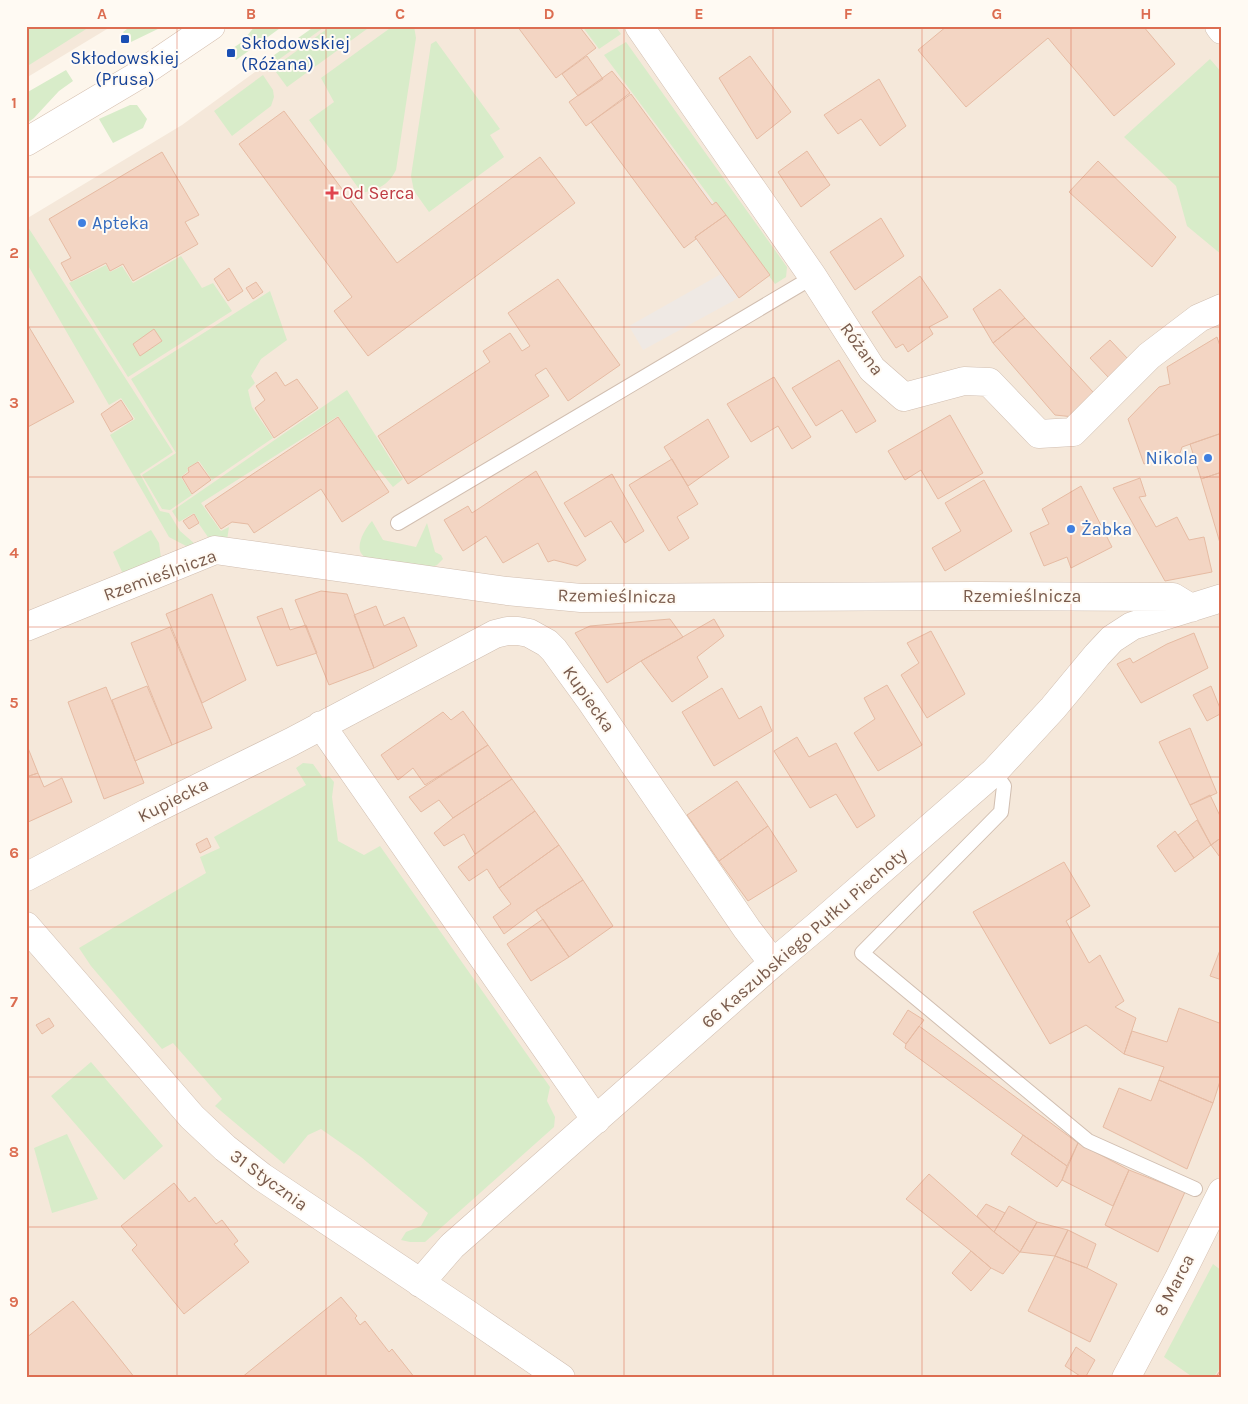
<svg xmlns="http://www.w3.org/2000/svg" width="1248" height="1404" font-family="Karla,sans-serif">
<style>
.residential{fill:#f5e8da}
.industrial{fill:#efe9e4}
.green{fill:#d8ecc9}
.building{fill:#f3d5c3;stroke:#e6bba3}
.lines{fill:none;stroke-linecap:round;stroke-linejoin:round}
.lane-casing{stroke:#d1beb0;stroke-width:16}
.street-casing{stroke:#d1beb0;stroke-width:29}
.secondary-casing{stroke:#d6c0b0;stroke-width:29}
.lane{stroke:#fff;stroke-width:14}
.street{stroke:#fff;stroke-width:28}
.secondary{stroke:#fff;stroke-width:28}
.grid{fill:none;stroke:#dc6d51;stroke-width:1;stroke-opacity:0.55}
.transit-dot{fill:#1a4fb4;stroke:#fffaf3;stroke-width:2}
.health-dot{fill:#e0444e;stroke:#fffaf3;stroke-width:2}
.shop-dot{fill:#3f7fe0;stroke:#fffaf3;stroke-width:2}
.labels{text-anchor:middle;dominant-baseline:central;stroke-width:4;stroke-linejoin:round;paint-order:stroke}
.transit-label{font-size:18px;fill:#164399;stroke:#fffaf3;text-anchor:start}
.health-label{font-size:18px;fill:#be3a42;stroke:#fffaf3;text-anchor:start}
.shop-label{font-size:18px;fill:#366cbe;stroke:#fffaf3;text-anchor:start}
.street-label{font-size:18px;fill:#7a5c4d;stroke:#fffaf3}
.neatline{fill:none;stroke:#dc6d51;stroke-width:2}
.grid-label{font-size:16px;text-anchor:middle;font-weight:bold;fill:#dc6d51}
</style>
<rect width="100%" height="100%" fill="#fdf6ec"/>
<path class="residential" d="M26 26H112L26 78Z
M318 26H1222V1378H26V219L182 125Z"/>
<path class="industrial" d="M630 93 767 275 733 301 643 350 629 326 721 274 602 115Z"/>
<path class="green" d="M26 26H91L26 67Z
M131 26H164L131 42 123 32Z
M255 26H283L236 60 230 50 242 42Z
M315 26H326L271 65 270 58Z
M331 26H371L287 87 273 68Z
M393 26H414L416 38 396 170C388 186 378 189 362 193L309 120 334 102 321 78Z
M582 26H615L621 34 599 49Z
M436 41 500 129 490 135 504 157 429 212 414 191 411 176 431 44Z
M626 42 787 267 786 277 775 284 604 55Z
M1210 59 1222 73V255L1187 226 1176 186 1124 137Z
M66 70 73 81 59 91 34 118 26 124V93Z
M263 75 273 90 274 97 271 106 232 136 214 111Z
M130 105H137L147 119 143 128 113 143 99 119Z
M26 224 173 452 140 474 160 511 169 513 180 531 195 544 188 547 169 537 110 435 135 419 121 398 109 405 26 262Z
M181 256 202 288 213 283 232 311 128 377 69 283 106 265 110 272 122 266 133 283Z
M270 291 287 340 261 359 251 376 255 383 248 390 252 407 273 438 212 480 199 461 187 468 188 471 181 477 192 495 170 510 162 509 142 475 176 453 131 379Z
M347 390 403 479 393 487 379 470 375 471 338 416 201 503 221 531 229 527 227 540H210L199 524 200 523 194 513 179 522 172 511Z
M372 521 383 540 416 547 427 523 435 552 441 555 443 559 437 565 430 568 368 559C365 558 363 556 361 553 356 545 365 528 372 521Z
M151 530 159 543 161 558 123 574 113 552Z
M303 763 313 764 323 778 329 776 334 782 332 797 338 841 364 855 380 846 550 1087 547 1101 555 1117 554 1127 425 1242H410L401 1240 406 1232 421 1226 428 1213 361 1157 321 1129 308 1135 284 1164 215 1106 222 1099 173 1043 162 1049 91 966 79 948 206 873 200 857 220 848 214 837 306 785 296 768Z
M91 1062 163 1146 124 1180 51 1096Z
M67 1134 98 1199 52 1213 34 1148Z
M1213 1264 1222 1271V1365L1213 1378H1194L1164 1357Z"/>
<path class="building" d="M517 26H579L596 48 556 78Z
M947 26H1143L1175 64 1114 116 1048 38 966 107 918 50Z
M587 56 603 79 578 96 562 74Z
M750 56 791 112 757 139 719 78Z
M612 71 630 93 586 126 569 102Z
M879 79 906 126 880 146 861 119 838 134 824 115Z
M631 94 712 205 716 202 726 215 695 237 696 239 684 248 591 122Z
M284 111 397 263 540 157 575 203 368 356 334 311 352 297 239 144Z
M807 151 830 185 801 207 778 172Z
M162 152 199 215 185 222 198 244 133 281 123 264 110 271 106 263 71 281 61 263 71 258 49 219Z
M1098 161 1176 237 1152 267 1069 192Z
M726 215 770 275 739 298 695 237Z
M881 218 904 256 855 290 830 252Z
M229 268 243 291 228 301 214 279Z
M920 276 948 317 929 327 933 334 908 352 903 344 896 348 872 312Z
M558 279 620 365 568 401 546 368 535 375 549 396 408 484 378 436 490 362 483 351 510 333 522 351 530 346 508 313Z
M256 282 263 292 253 299 246 288Z
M1000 289 1025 318 993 343 973 309Z
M1025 318 1093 392 1074 417 1055 415 993 343Z
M26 322 74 402 26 428Z
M154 329 162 341 140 356 133 344Z
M1217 337 1222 352V433L1182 447 1180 453 1144 464 1128 419 1159 387 1170 384 1167 367Z
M1110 340 1128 359 1108 377 1090 358Z
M839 360 876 421 856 433 842 410 816 426 792 388Z
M276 372 285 386 297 379 318 408 274 438 255 408 265 400 256 386Z
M774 377 811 437 792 449 778 426 751 442 727 404Z
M121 400 133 419 111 432 101 414Z
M950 415 983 473 938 499 921 470 905 480 888 451Z
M338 417 389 492 342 522 321 489 254 533 248 524 232 522 221 529 205 506Z
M708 419 729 457 688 486 664 447Z
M1222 433V472L1201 479 1190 444Z
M672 459 698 504 677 517 689 538 669 551 629 485Z
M198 462 211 480 192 494 182 477 189 472 188 468Z
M536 471 586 560 577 566 554 560 548 562 538 543 503 563 486 536 463 551 444 520 468 506 472 513Z
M1222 472V543H1220L1201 479Z
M612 474 644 531 625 543 611 521 585 537 564 503Z
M1140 478 1146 496 1139 497 1156 527 1177 517 1189 540 1204 537 1212 572 1165 581 1113 488Z
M984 480 1012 531 945 571 932 548 961 531 945 503Z
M1081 486 1112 547 1071 568 1067 557 1044 566 1030 533 1049 524 1042 509Z
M194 514 199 523 189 529 183 521Z
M321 591 347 594 374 668 329 685 295 600Z
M212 594 246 680 202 703 166 614Z
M376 606 384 626 404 617 417 646 374 668 354 615Z
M282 608 290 630 306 625 317 653 277 666 257 617Z
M670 619 683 637 641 661 607 683 575 633 590 626Z
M714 619 724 636 697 657 708 677 672 702 641 661Z
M170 627 212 728 172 745 131 643Z
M931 631 965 694 927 718 901 675 919 663 907 643Z
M1194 633 1208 668 1141 703 1117 664 1130 658 1133 663 1167 644Z
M887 685 922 745 878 771 854 733 875 719 864 698Z
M147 686 172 745 135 761 112 700Z
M1211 686 1222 713 1207 721 1193 695Z
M106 687 144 783 104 799 68 702Z
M722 688 739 719 761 706 772 731 714 766 682 712Z
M463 711 488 745 425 785 413 768 398 780 381 755 443 712 451 720Z
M1190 728 1217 793 1190 805 1159 742Z
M797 737 809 757 836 743 875 816 857 828 836 794 810 808 774 751Z
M488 745 512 779 453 818 439 800 421 812 409 797Z
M28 748 38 773 26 777V749Z
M38 773 44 787 62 778 72 802 26 823V777Z
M512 779 535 811 475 854 464 834 444 846 434 833 453 818Z
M737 781 768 826 719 861 687 815Z
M1210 795 1222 820V837L1211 845 1190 805Z
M535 811 559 845 499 888 487 869 469 881 458 867Z
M1197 820 1211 845 1194 858 1178 835Z
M768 826 797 871 748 901 719 861Z
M1175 831 1194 858 1175 872 1157 846Z
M1222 837V860L1211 845Z
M207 838 211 847 200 853 196 844Z
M559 845 583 880 536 910 504 934 493 917 511 904 499 888Z
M1064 862 1090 906 1066 921 1089 963 1100 955 1124 1001 1115 1007 1136 1018 1124 1054 1086 1025 1050 1044 973 912Z
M583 880 613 926 569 957 536 910Z
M543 919 569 957 531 981 507 944Z
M1222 945V980L1210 976Z
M1179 1008 1222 1024V1075L1213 1103 1159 1080 1164 1067 1124 1054 1132 1031 1167 1042Z
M908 1010 924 1020 906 1044 893 1034Z
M49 1018 54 1026 42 1034 36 1025Z
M919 1026 1078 1143 1067 1166 1023 1135 905 1048 906 1044Z
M1159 1080 1213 1103 1187 1169 1103 1127 1119 1088 1151 1101Z
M1023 1135 1067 1166 1062 1180 1057 1187 1011 1154Z
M1078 1143 1129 1170 1113 1206 1062 1180Z
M1129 1170 1185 1192 1158 1252 1105 1225Z
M929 1174 994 1232 1020 1252 1003 1274 991 1268 971 1251 906 1199Z
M174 1183 189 1202 195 1197 216 1224 222 1220 238 1241 234 1244 249 1262 184 1314 132 1250 137 1245 121 1226Z
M986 1204 1005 1213 994 1232 977 1216Z
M1009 1206 1037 1222 1020 1252 994 1232Z
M1037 1222 1068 1230 1055 1256 1020 1252Z
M1068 1230 1096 1244 1087 1268 1055 1256Z
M971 1251 991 1268 971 1291 952 1273Z
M1055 1256 1087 1268 1117 1284 1090 1342 1028 1311Z
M341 1297 357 1316 355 1318 360 1325 365 1321 389 1352 392 1349 415 1378H241Z
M73 1301 112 1349 135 1378H29L26 1374V1338Z
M1076 1347 1095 1360 1085 1378H1083L1065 1366Z
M1222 1368V1378H1215Z"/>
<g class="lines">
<defs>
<path id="lane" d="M398 523 813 277
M994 772 1004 786 1001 812 862 953 1088 1141 1195 1189"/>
<path id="street" d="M639 26 813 277 872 369 904 397 964 381 989 382 1039 434 1073 432 1149 356 1199 318 1222 308
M1219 26 1222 30
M26 627 215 550 507 591 581 598 977 596 1173 597 1191 608
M321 725 596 1120
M26 877 147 813 291 742 495 634 507 631H518L529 633 547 643 554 650 591 701 747 929 773 963
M26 926 192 1117 225 1148 262 1177 466 1313 561 1378
M420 1283 452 1246 773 963 817 926 994 772 1053 708 1097 655 1112 639 1132 626 1222 598"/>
<path id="secondary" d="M26 142 137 76 211 26
M1126 1378 1179 1278 1222 1192"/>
</defs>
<use href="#lane" class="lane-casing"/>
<use href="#street" class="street-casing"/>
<use href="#secondary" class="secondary-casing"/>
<use href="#lane" class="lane"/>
<use href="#street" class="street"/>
<use href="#secondary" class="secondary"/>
</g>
<path class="grid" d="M177 26V1378M326 26V1378M475 26V1378M624 26V1378M773 26V1378M922 26V1378M1071 26V1378M26 177H1222M26 327H1222M26 477H1222M26 627H1222M26 777H1222M26 927H1222M26 1077H1222M26 1227H1222"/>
<g class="transit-dot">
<rect x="120" y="34" width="10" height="10" rx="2.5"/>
<rect x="226" y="48" width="10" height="10" rx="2.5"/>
</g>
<path class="health-dot" d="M329.5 185.5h5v5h5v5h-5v5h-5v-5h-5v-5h5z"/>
<g class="shop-dot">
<circle cx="82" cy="223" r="5"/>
<circle cx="1208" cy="458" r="5"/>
<circle cx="1071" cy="529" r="5"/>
</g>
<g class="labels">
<g class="transit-label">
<text x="241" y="43">Skłodowskiej<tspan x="241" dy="21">(Różana)</tspan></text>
<text x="125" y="58" text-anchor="middle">Skłodowskiej<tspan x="125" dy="21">(Prusa)</tspan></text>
</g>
<g class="health-label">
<text x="342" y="193">Od Serca</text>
</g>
<g class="shop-label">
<text x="92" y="223">Apteka</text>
<text x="1198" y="458" text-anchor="end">Nikola</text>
<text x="1081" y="529">Żabka</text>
</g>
<g class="street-label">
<text transform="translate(862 349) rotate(54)">Różana</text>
<text transform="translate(160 575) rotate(-20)">Rzemieślnicza</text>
<text transform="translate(617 596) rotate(1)">Rzemieślnicza</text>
<text x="1022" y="596">Rzemieślnicza</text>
<text transform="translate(589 699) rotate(55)">Kupiecka</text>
<text transform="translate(173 800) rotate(-27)">Kupiecka</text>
<text transform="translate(804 938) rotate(-41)">66 Kaszubskiego Pułku Piechoty</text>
<text transform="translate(269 1180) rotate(36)">31 Stycznia</text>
<text transform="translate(1174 1285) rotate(-63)">8 Marca</text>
</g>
</g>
<rect width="1248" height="1404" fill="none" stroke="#fffaf3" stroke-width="55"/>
<rect x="28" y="28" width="1192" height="1348" class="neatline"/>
<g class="grid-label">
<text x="102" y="19">A</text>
<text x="251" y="19">B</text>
<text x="400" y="19">C</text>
<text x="549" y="19">D</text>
<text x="699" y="19">E</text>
<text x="848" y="19">F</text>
<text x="997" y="19">G</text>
<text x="1146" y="19">H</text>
<text x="14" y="108">1</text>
<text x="14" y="258">2</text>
<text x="14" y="408">3</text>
<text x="14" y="558">4</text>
<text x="14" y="708">5</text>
<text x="14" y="858">6</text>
<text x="14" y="1007">7</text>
<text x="14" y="1157">8</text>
<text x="14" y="1307">9</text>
</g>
</svg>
